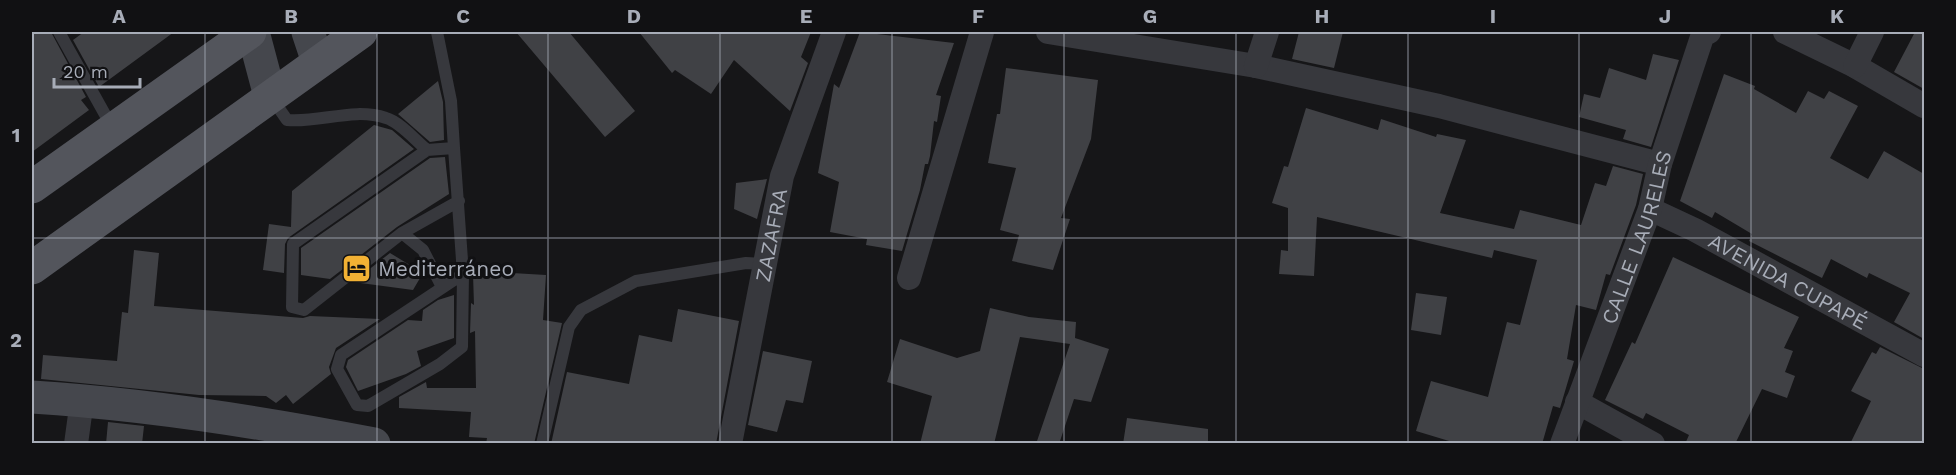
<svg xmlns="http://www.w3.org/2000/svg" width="1956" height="475" font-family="'Work Sans',sans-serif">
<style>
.building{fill:#404145}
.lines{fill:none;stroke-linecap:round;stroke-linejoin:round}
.lane{stroke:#37383d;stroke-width:12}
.street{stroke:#37383d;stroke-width:24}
.secondary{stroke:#45474d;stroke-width:33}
.primary{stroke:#53555c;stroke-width:33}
.grid{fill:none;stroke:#a8adb8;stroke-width:1.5;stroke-opacity:0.55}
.labels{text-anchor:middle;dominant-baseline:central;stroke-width:6;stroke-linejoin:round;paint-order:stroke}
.street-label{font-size:21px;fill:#a8adb8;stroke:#111113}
.poi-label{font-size:21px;fill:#a8adb8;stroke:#111113;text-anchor:start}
.neatline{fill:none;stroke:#a8adb8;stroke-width:2}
.grid-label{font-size:20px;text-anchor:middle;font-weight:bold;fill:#a8adb8}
</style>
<rect width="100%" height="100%" fill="#161618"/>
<path class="building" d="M32 32H51L86 97 81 100 89 110 32 152Z
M84 32H174L99 87 73 40Z
M516 32H569L635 111 605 137Z
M639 32H811L801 57 808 63 790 111 734 60 711 94 675 70 672 73Z
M860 32 954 43 936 95 941 96 937 122 934 121 930 156 928 164H925L920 190 902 251 866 245 867 239 830 232 839 182 818 173 834 84 839 88Z
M1299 32H1343L1334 68 1292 59Z
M1915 32H1924V89L1894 72Z
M1653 54 1679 60 1651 147 1623 139 1626 130 1579 117 1584 94 1600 98 1609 68 1646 80Z
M1006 68 1098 80 1091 139 1061 218 1070 219 1053 270 1012 261 1019 235 1000 230 1016 168 988 163 997 114H1000Z
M1724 74 1755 86 1754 89 1796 113 1808 91 1824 99 1829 91 1858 106 1830 158 1868 179 1884 151 1924 174V339L1894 322 1910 293 1869 273 1867 278 1831 259 1822 278 1749 241 1752 234 1715 212 1712 218 1680 201Z
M438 81 443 102 444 140 430 142 398 114Z
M1306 108 1378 130 1381 119 1436 137 1437 134 1466 140 1440 213 1514 229 1520 210 1581 225 1595 183 1606 186 1613 166 1643 174 1636 205 1610 275 1606 274 1596 310 1576 305 1567 359 1574 361 1560 408 1553 406 1542 444H1459L1416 431 1431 381 1488 397 1507 322 1520 325 1537 260 1494 250 1492 258 1317 217 1314 276 1279 274 1281 250 1288 251V208L1272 203 1284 166 1288 167Z
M374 125 392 130 414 149 288 238 285 244 284 273 263 270 269 224 291 227 292 191Z
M445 157 449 194 397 227 330 279 301 275V248L430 158Z
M767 179 757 219 734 209 736 183Z
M134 250 159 253 154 306 303 318 310 316 380 319 336 348 329 367 331 374 293 404 286 395 276 403 266 396 199 395 41 379 43 355 117 361 122 312 128 313Z
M390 253 423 273 413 290 353 282Z
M1673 257 1799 317 1784 348 1793 351 1785 372 1795 376 1787 398 1762 389 1735 444H1685L1689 435 1646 413 1643 419 1605 400 1632 342 1635 344Z
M512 273 546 275 543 320 562 323 534 444H486L487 438 469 437 471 412 399 408V397L426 382 427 388H476L475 331 470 333 471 303 474 305 473 274Z
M1416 293 1447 297 1441 335 1411 330Z
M454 295V338L417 351 421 366 406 374 358 391 346 367 348 360 408 320 422 321 423 310 438 300Z
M990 308 1029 317 1076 322 1075 338 1109 349 1091 402 1074 399 1059 444H1036L1070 344 1020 337 994 444H920L932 396 887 382 900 339 957 358 980 351Z
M678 309 739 321 716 444H551L567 372 629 384 639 335 672 342Z
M1880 347 1924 369V444H1850L1871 401 1851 391 1872 352 1876 354Z
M763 351 812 361 803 403 786 400 777 432 748 425Z
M1127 418 1208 429V444H1123Z
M108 422 144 426 142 444H106Z"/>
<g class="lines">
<path class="lane" d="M59 32 112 127
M437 32 451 101 454 148
M271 97 287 120C320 123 353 107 386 118 400 122 415 140 427 150L454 148 463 274 462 347 440 364 368 406 357 405 337 369 341 355 463 274
M427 150 293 244 292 307 304 310 402 233 459 201
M402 233 423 250 442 287
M542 444 569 327 581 310 636 281 746 263 765 264"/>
<g class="street">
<path d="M1048 32 1256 66 1439 106 1660 164"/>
<path d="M1785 32 1855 66 1924 106"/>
<path d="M1256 66 1267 32"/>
<path d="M1855 66 1872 32"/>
<path id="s1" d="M1650 209 1695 230 1924 355"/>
<path d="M909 278 982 32"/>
<path d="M1577 402 1653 444"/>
<path d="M76 444 82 400"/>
<path id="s2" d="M730 444 782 176 834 32"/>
<path id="s3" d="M1562 444 1650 209 1660 164 1703 34 1709 32"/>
</g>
<path class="secondary" d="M253 32 270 96
M308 32 318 62
M32 397C146 404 261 422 374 444"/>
<path class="primary" d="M32 187 250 32
M32 268 361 32"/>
</g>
<path class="grid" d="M205 32V444M377 32V444M548 32V444M720 32V444M892 32V444M1064 32V444M1236 32V444M1408 32V444M1579 32V444M1751 32V444M32 238H1924"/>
<defs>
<symbol id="hotel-square" viewBox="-11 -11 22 22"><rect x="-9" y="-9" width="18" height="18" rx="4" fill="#f2b134" stroke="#111113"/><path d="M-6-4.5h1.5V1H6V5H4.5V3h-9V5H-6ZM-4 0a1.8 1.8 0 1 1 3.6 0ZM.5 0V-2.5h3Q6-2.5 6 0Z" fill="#111"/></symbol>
</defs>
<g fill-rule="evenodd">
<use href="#hotel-square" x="340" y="252" width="33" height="33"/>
</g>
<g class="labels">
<g class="street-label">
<text stroke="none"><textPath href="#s2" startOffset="213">ZAZAFRA</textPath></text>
<text stroke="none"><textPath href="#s3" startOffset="220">CALLE LAURELES</textPath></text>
<text stroke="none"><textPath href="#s1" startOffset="156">AVENIDA CUPAPÉ</textPath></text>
</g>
<g class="poi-label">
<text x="378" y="268">Mediterráneo</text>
</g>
</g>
<rect width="1956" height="475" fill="none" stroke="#111113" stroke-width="66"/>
<path d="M54 78v9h86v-9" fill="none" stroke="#a8adb8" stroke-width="3"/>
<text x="63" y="78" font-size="18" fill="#a8adb8" stroke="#111113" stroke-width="4.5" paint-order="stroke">20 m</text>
<rect x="33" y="33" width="1890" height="409" class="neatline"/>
<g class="grid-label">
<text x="119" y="23">A</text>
<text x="291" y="23">B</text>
<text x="463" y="23">C</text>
<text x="634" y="23">D</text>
<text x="806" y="23">E</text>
<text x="978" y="23">F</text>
<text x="1150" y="23">G</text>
<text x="1322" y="23">H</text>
<text x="1493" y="23">I</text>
<text x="1665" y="23">J</text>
<text x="1837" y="23">K</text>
<text x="16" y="142">1</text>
<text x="16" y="347">2</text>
</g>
</svg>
